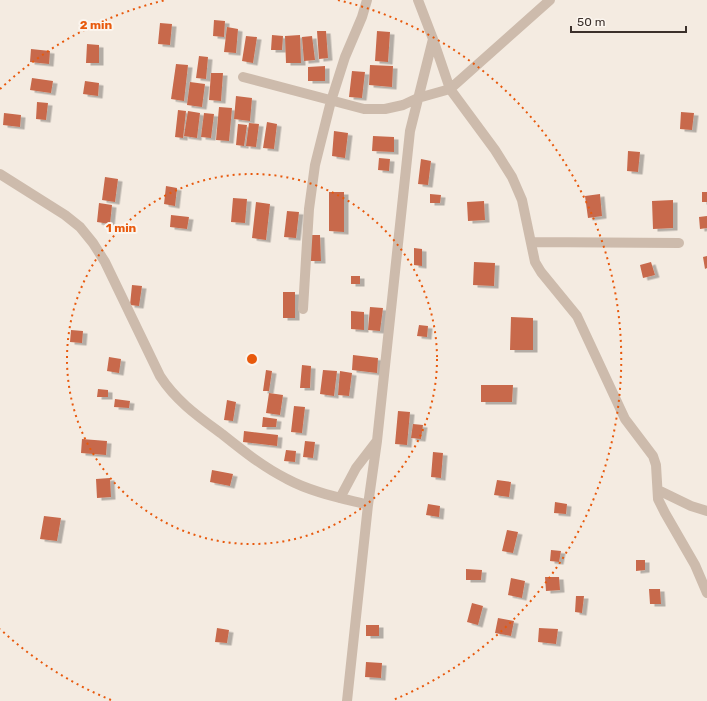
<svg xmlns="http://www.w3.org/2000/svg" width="707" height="701" font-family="Rubik,sans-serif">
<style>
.building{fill:#c8694b;filter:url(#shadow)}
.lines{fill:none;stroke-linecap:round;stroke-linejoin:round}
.minor{stroke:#cdbbac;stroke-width:10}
.ring{fill:none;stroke:#e8590c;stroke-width:2;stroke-dasharray:2 4}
.centre{fill:#e8590c;stroke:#fbf5ee;stroke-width:2}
.ring-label{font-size:12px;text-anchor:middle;font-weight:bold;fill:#e8590c;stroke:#fbf5ee;stroke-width:4;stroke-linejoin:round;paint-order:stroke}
</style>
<defs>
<filter id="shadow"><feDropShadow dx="4.5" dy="2.5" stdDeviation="0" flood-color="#0004"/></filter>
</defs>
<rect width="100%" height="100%" fill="#f4ebe1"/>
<path class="building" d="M214 20 225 21 224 37 213 36Z
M160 23 172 24 170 45 158 44Z
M227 27 238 29 236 53 224 52Z
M317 31H326L328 58 319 59Z
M377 31 390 32 388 62 375 61Z
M272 35 283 36 282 50H271Z
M300 35 301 63H286L285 36Z
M246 36 257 37 253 63 242 61Z
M312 36 315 60 304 61 302 37Z
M87 44 99 45V63H86Z
M31 49 50 51 49 64 30 62Z
M199 56 208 57 206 79 196 78Z
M176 64 188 65 184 101 171 99Z
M370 65 393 66 392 87 369 85Z
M325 66V81H308V67Z
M352 71 365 72 362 98 349 97Z
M211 73H223L221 101 209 100Z
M32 78 53 81 51 93 30 90Z
M85 81 99 83 98 96 83 94Z
M190 82 205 84 202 107 187 105Z
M236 96 252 98 250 121 234 119Z
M37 102 48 103 46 120 36 119Z
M219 107 232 108 229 141 216 140Z
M178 110 186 111 183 138 175 137Z
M188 111 200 113 197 138 184 136Z
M681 112 694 113 692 130 680 129Z
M4 113 21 115 20 127 3 125Z
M204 113 214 114 211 138 201 137Z
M267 122 277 124 274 149 263 148Z
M249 123 259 124 256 147 246 146Z
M238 124 247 125 244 146 236 145Z
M334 131 348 133 345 158 332 156Z
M373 136 394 137V152L372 151Z
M628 151 640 152 638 172 627 171Z
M379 158 390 159 389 171 378 170Z
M421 159 431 161 428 185 418 184Z
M105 177 118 179 115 202 102 200Z
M166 186 177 188 175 206 164 204Z
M329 192H344V232L329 231Z
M702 192H707V202H702Z
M430 194 441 195 440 203H430Z
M600 194 602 216 588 218 585 196Z
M233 198 247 199 245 223 231 222Z
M673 200V228L653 229 652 201Z
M484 201 485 220 468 221 467 202Z
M256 202 270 204 266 240 252 238Z
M99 203 112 205 110 224 97 222Z
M287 211 299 212 296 238 284 237Z
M171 215 189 217 187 229 170 227Z
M707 216V228L700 229 699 217Z
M310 235H320L321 261H310Z
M414 248 422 249V266L414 265Z
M707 256V268L705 269 703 257Z
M474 262 495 263 494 286 473 285Z
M651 262 655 275 643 278 640 265Z
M351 276H360V284H351Z
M132 285 142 286 139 306 130 305Z
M283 292H295V318H283Z
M370 307 383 308 380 331 368 330Z
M351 311 364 312V330L351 329Z
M511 317 533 318V350H510Z
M419 325 428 326 427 337 417 336Z
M71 330 83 331 82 343 70 342Z
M353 355 378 358 377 373 352 370Z
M109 357 121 359 119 373 107 371Z
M302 365 311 366 310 388H300Z
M266 370 272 371 269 391H263Z
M323 370 337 371 334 396 320 394Z
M340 371 352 373 349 396 338 395Z
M481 385H513L512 402H481Z
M98 389 108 390V397H97Z
M269 393 283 395 280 415 266 413Z
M115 399 130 401 129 408 114 407Z
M227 400 236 402 233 421 224 420Z
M294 406 305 407 302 433 291 432Z
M398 411 410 412 407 445 395 444Z
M263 417 277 419 276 427H262Z
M413 424 423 425 421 439 411 438Z
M244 431 278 435 277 446 243 442Z
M82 439 107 441 106 455 81 453Z
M305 441 315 442 313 458 303 457Z
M286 450 296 451 295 462 284 461Z
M433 452 443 453 441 478 431 477Z
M212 470 233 474 230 486 210 482Z
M110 478 111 497 97 498 96 479Z
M497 480 511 482 509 497 494 495Z
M555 502 567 504 566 514 554 513Z
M428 504 440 506 439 517 426 515Z
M44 516 61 518 57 541 40 539Z
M507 530 518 532 513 553 502 551Z
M551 550 561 551 559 562 550 561Z
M636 560H645V570L636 571Z
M466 569 482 570 481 580H466Z
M545 577H559L560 590 546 591Z
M511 578 525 581 522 598 508 595Z
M649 589H660L661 604H650Z
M576 596H584L582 613 575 612Z
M472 603 483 606 478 625 467 622Z
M498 618 514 621 511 636 495 633Z
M366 625H379V636H366Z
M217 628 229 630 227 643 215 642Z
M539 628 558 629 556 644 538 642Z
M366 662 382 663 381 678 365 677Z"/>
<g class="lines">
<path class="minor" d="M418 0 433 39 450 89 495 150 512 177 522 200 535 262 541 272 577 316 625 419 653 456 656 465 658 499 665 513 695 565 707 593
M243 77 364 109H385L403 105 418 98 450 89 550 0
M0 174 65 215 80 227 93 243 105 262 160 376C176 401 199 417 222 434 242 450 263 467 287 479 311 492 341 498 368 505
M531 242 679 243
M303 309 309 209 315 165 331 101 345 57 362 17 367 0
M658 490 691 506 707 511
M340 498 356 468 376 442
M347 701 368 505 377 441 410 131 433 39"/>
</g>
<g class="ring">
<circle cx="252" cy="359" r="185"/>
<path d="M111 700A369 369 0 0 1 0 629M0 89A369 369 0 0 1 166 0M338 0A369 369 0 0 1 393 700"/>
</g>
<circle cx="252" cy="359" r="6" class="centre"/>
<g class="ring-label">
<text x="96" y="29">2 min</text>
<text x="121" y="232">1 min</text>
</g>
<path d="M571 26v6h115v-6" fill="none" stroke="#3b302b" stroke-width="2"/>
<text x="577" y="26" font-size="12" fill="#3b302b" stroke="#fbf5ee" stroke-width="3" paint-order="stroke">50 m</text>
</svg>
